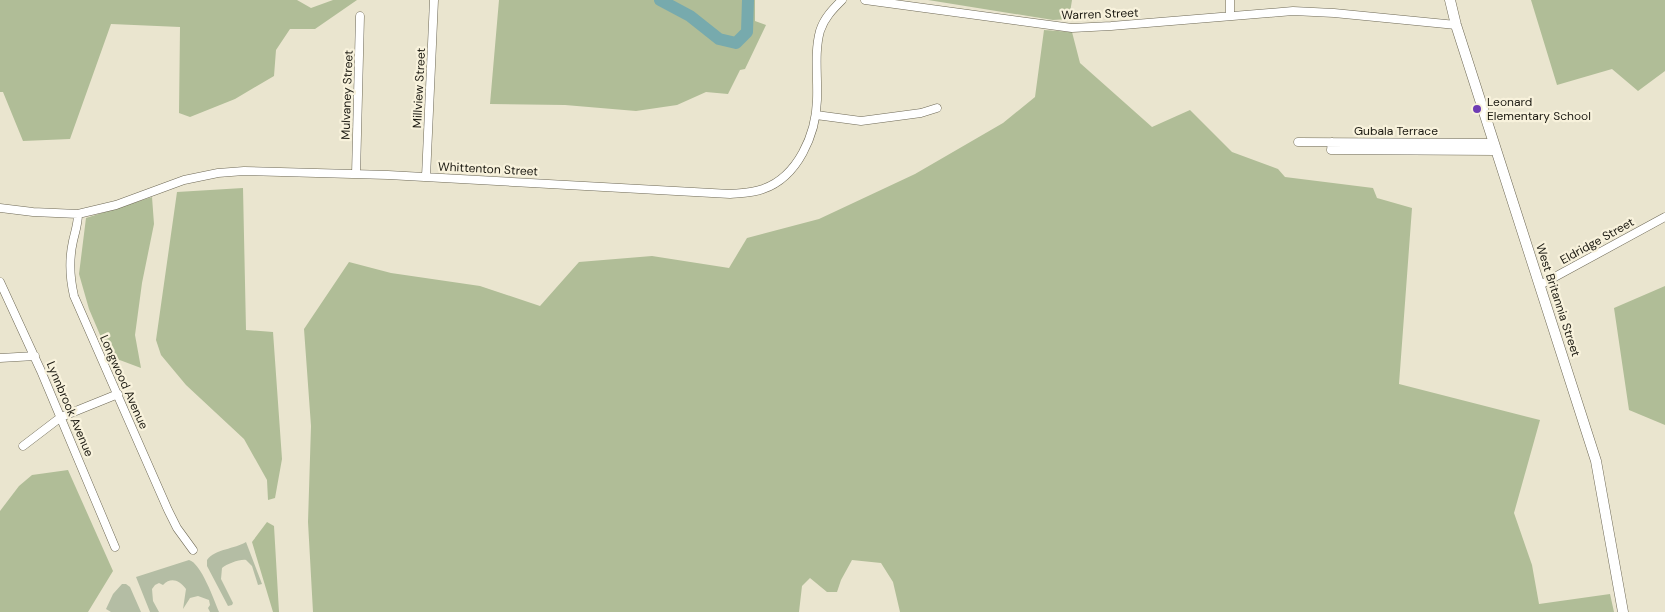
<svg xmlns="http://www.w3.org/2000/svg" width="1665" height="612" font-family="'DM Sans',sans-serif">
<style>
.green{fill:#b4bda4}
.forest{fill:#b0bd97}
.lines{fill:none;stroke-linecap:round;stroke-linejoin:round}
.river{stroke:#77aaad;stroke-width:12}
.street-casing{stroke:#6e6956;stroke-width:9}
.secondary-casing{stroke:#6e6956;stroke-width:11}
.street{stroke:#fff;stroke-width:8}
.secondary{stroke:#fff;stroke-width:10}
.poi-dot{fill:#6e3cb4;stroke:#f8f2dc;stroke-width:2}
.labels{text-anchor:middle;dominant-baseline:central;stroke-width:4.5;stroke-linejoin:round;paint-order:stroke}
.street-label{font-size:12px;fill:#1b1911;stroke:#f8f2dc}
.poi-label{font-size:12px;fill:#1b1911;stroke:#f8f2dc;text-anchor:start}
</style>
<rect width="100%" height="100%" fill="#eae5cf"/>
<path class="green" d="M246 542 262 584 258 585 252 566 246 560C240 559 227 564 222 568L221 579 233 603 232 605 228 606 207 566V560C215 549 235 549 246 542Z
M189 560C201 563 214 600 219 612H210L208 608 210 605 209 600 198 596 190 598 183 609 186 589C179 580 171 577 163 585L159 583 155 585 152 589 153 601 159 612H150L136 577Z
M122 584H126L130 587 141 612H111L106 609 113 594Z"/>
<path class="forest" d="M0 0H297L311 8 333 0H357L315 29H290L276 50 274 76 235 99 190 117 179 113 180 27 111 24 70 139 23 141 3 92H0Z
M499 0H755V21L766 25 745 69 740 70 728 94 706 92 677 105 636 111 565 105 490 104Z
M928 0H1072L1069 19 1053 20Z
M1531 0H1665V71L1638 91 1612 69 1557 85Z
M1044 30 1072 32 1080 63 1152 127 1190 110 1232 152 1278 169 1285 177 1373 188 1377 198 1412 208 1399 384 1540 420 1514 513 1532 565 1539 604 1610 594 1614 612H900L893 582 881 563 852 560 841 580 837 592H827L810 578 802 586 799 612H313L308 522 311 426 304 329 349 262 391 273 480 286 540 306 579 262 652 256 729 268 747 238 819 219 915 174 1003 123 1035 97Z
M243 188 246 330 273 332 282 459 275 498 268 500 267 480 244 439 186 385 161 355 156 340 177 192Z
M152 197 154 224 142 283 135 335 141 368 109 356 89 309 79 274 86 218Z
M1665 286V425L1629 410 1614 308Z
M68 470 113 571 88 612H0V511L19 486 32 475Z
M267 522 274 526 279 612H273L252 542Z"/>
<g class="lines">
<path class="river" d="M660 0 690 16 719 39 736 43 747 32 748 0"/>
<defs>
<path id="street" d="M865 0 1072 28 1111 26 1293 11 1334 13 1456 25
M1230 0V16
M816 115 861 121 921 113 937 108
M1298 142 1493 143
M1332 142 1331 150 1496 151
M356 174 360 16
M426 177 434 0
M0 208 33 212 78 214 116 205 184 180 218 173 244 171 388 175 730 194C741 193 753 193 763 189 798 177 816 134 817 100 818 77 814 53 820 31 824 18 833 9 842 0
M78 214C78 224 75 232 73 241 69 259 70 279 74 296L168 510 177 528 193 550
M0 282 41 371 115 547
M1540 285 1665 217
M0 358 35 356
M23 446 61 417 118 394"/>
<path id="secondary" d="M1450 0 1456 25 1596 461 1623 612"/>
</defs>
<use href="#street" class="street-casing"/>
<use href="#secondary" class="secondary-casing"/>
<use href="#street" class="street"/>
<use href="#secondary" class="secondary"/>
</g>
<circle class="poi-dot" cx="1477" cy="109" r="5"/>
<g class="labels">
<g class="street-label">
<text transform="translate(1100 14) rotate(-2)">Warren Street</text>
<text transform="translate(419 88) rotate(-87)">Millview Street</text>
<text transform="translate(347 95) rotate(-88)">Mulvaney Street</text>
<text x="1396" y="131">Gubala Terrace</text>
<text transform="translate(488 169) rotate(3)">Whittenton Street</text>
<text transform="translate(1597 241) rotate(-29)">Eldridge Street</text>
<text transform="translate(1558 300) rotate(72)">West Britannia Street</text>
<text transform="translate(124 382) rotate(66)">Longwood Avenue</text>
<text transform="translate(70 409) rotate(67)">Lynnbrook Avenue</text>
</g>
<g class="poi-label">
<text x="1487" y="102">Leonard<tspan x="1487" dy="14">Elementary School</tspan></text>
</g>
</g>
</svg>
